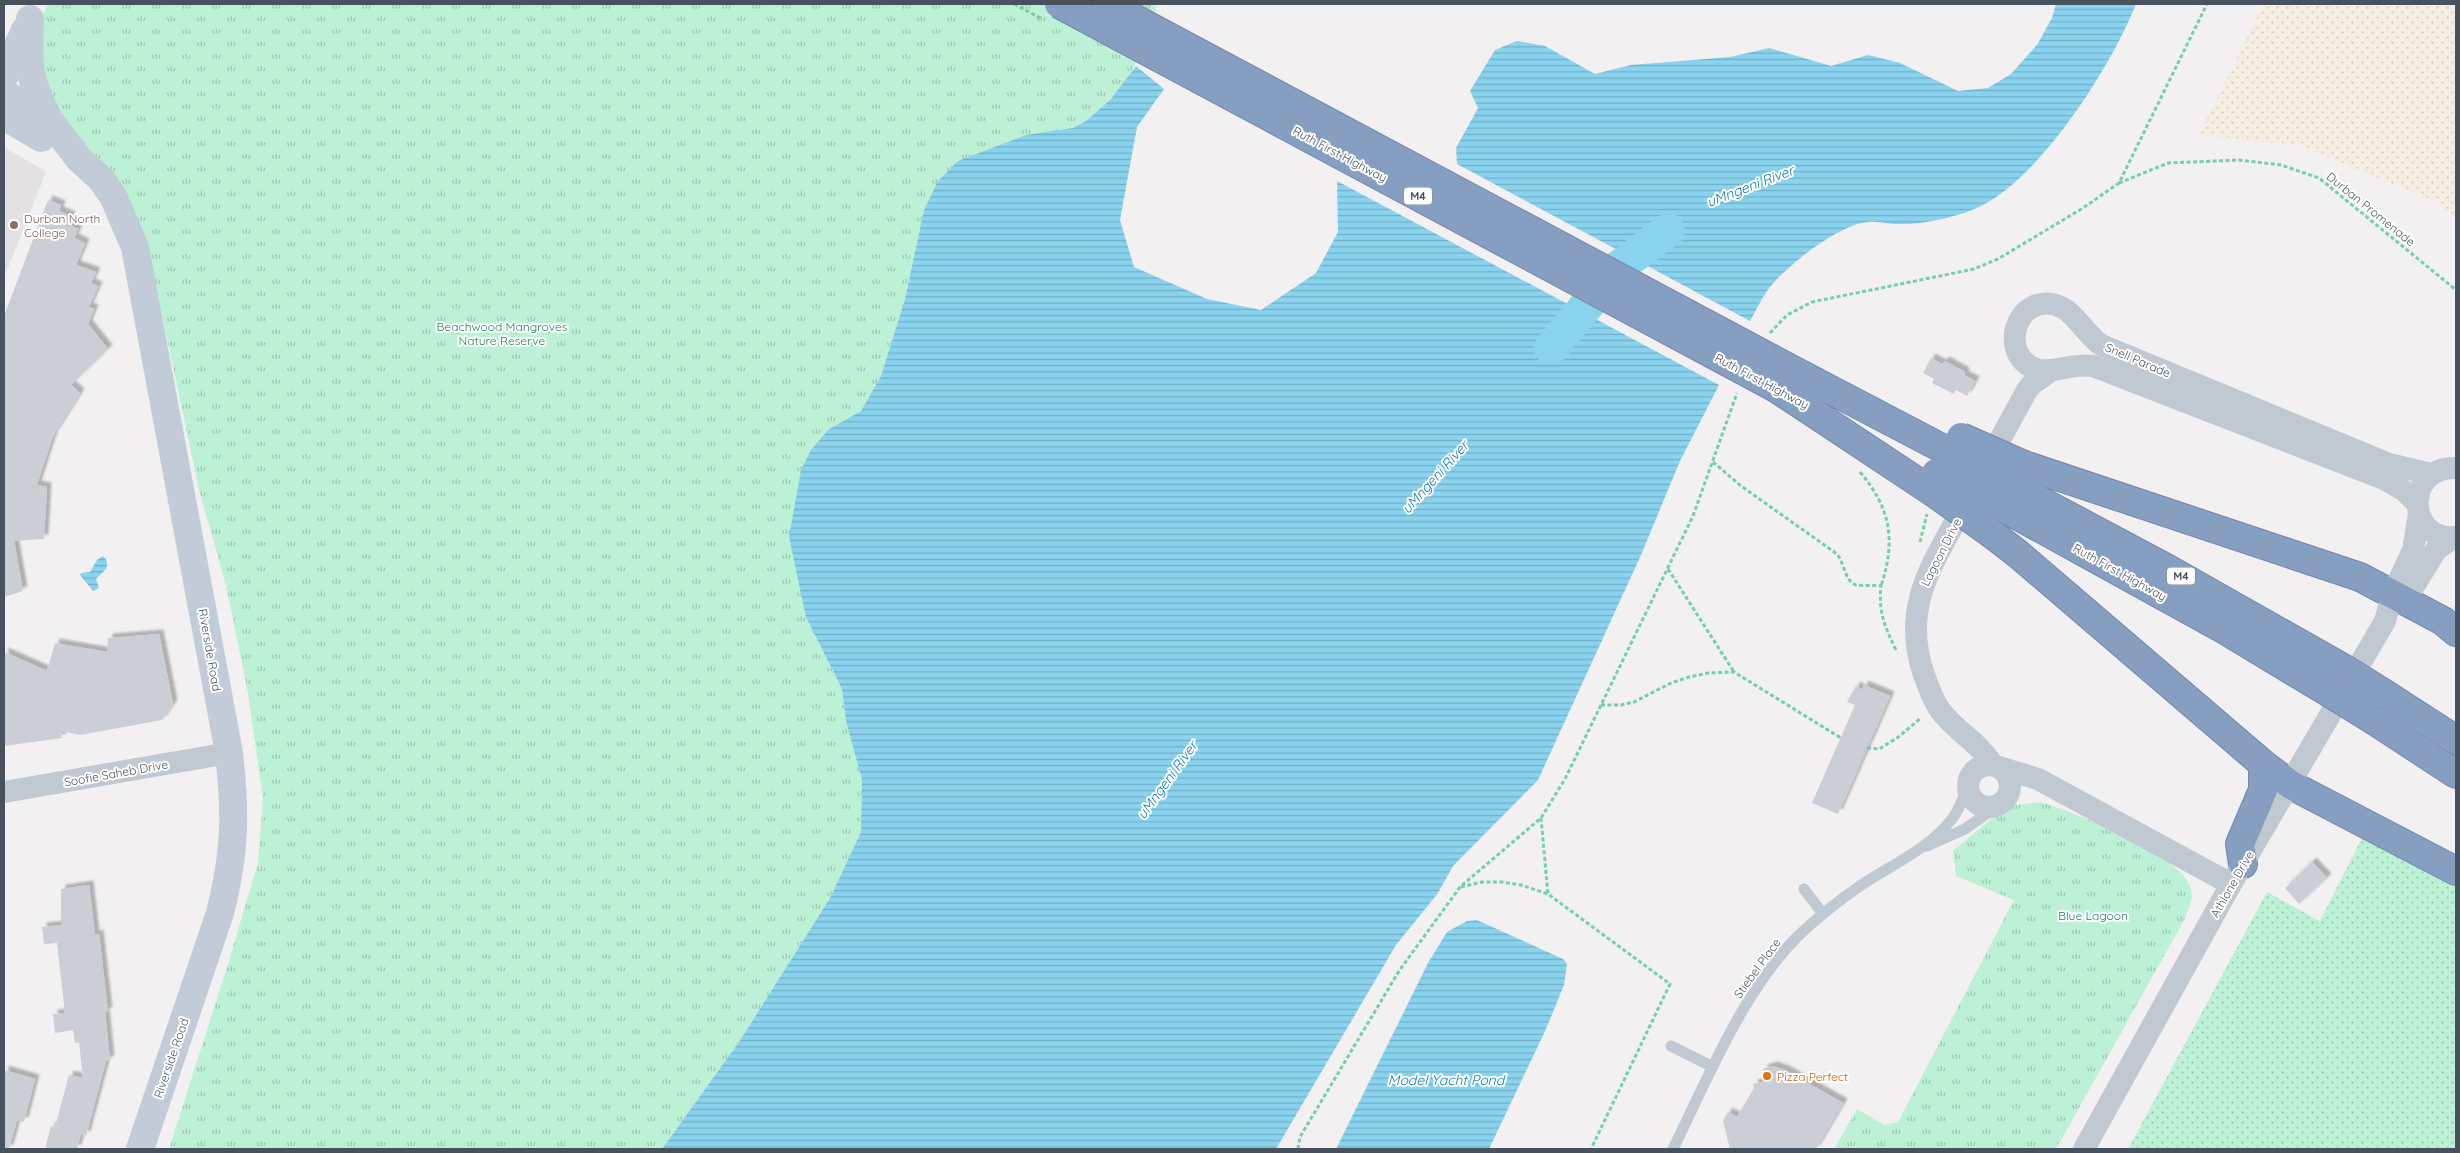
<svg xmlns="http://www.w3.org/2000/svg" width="2460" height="1153" font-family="Quicksand,sans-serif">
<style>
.education{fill:#e3e1e2}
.grass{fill:url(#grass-dots)}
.sand{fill:url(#sand-dots)}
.park{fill:url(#park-tufts)}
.water{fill:url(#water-rules)}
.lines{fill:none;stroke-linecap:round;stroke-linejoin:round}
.river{stroke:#89d3ef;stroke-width:34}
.building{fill:#ccced5;filter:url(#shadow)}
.highway-casing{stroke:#7189ac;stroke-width:30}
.path{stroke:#74d0a9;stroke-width:3;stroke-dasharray:4 2.5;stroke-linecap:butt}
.lane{stroke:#c0c9d2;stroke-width:11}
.street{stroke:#c0c9d2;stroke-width:22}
.secondary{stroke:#c2ccd9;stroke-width:28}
.highway{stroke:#869ec0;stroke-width:28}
.highway-bridge-casing{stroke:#7189ac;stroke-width:30;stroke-linecap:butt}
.path-bridge{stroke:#74d0a9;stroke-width:3;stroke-dasharray:4 2.5;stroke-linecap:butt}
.highway-bridge{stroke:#869ec0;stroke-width:28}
.education-dot{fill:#8d6e63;stroke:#fff;stroke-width:2}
.food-dot{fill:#e8710a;stroke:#fff;stroke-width:2}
.labels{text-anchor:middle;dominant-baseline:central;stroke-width:4;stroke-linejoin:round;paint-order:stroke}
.shield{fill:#fff;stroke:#7e868e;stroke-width:1}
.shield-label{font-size:11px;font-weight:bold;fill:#47525e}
.street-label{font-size:12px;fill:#47525e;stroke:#fff}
.education-label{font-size:12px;fill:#785e54;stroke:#fff;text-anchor:start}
.park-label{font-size:12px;fill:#148353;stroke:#fff}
.food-label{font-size:12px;fill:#c56008;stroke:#fff;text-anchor:start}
.water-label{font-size:14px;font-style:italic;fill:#087ca9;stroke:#fff}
</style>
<defs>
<pattern id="grass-dots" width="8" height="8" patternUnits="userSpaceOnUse" patternTransform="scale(1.25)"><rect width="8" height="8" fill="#bdf1d5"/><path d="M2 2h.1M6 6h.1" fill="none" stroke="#9bc6b0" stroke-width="1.8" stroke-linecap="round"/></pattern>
<pattern id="sand-dots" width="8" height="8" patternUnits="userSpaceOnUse" patternTransform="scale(1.25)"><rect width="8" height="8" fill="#f4efe0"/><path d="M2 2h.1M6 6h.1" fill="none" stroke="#d3cfc3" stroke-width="1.8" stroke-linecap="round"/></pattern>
<pattern id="park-tufts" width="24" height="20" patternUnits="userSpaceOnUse" patternTransform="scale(1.25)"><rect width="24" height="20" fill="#bdf1d5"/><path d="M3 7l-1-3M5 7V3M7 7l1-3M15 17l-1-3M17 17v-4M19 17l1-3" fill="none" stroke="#9bc6b0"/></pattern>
<pattern id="water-rules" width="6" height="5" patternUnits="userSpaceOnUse" patternTransform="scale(1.25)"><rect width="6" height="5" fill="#89d3ef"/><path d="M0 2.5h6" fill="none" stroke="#72aec5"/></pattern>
<filter id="shadow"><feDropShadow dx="4.5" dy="-4.5" stdDeviation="1" flood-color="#0004"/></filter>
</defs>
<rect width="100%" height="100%" fill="#f2f0f0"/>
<path class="education" d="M4 147 46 172 4 278Z"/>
<path class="grass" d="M2363 836 2456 886V1149H2128L2267 892 2320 921Z"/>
<path class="sand" d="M2264 4H2456V218L2437 202 2299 145 2199 135Z"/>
<path class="park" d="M48 4H1157C1146 55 1120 102 1073 128L958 161 924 210 905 299 881 376 872 395 861 411 829 429 806 617 842 689 846 721 862 780 861 832 830 898 739 1042 662 1149H169L229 961 258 862 263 799 248 693 226 585 199 490 148 248 52 111 36 32Z
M2040 802C2072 811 2184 856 2191 889 2194 900 2187 913 2183 922L2056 1149H1834L1857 1109 1885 1125 1898 1122 2014 900 1956 876 1953 851 2007 806Z"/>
<path class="water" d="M2056 4H2136C2111 67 2037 185 1972 210 1951 218 1924 224 1902 224 1891 225 1879 221 1868 222 1839 224 1783 268 1767 291 1760 301 1756 311 1750 321L1457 164 1456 148 1478 108 1470 91 1495 50 1517 41 1545 46 1595 74 1631 65 1730 57 1769 48 1831 66 1868 55 1900 63 1958 91 1988 88 2011 74 2037 45 2052 18Z
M1136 66 1164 89 1137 127 1120 220 1134 267 1207 299 1261 310 1316 273 1338 232 1337 181 1719 385 1680 461 1641 555 1538 780 1453 866 1438 893 1396 945 1276 1149H662L739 1042 830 898 861 832 862 780 846 721 842 689 806 617 789 537 801 470 811 450 829 429 861 411 881 376 905 299 924 210 938 181 958 161 1026 135 1073 128 1087 120 1110 100Z
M103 556C113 566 103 572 96 579L99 588 93 591 80 575 81 573 90 572 97 560Z
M1477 920 1563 959 1567 964 1564 985 1546 1029 1489 1149H1336L1428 963 1447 932 1467 921Z"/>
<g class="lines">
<path class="river" d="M1551 348 1619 267 1668 230"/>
</g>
<path class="building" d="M48 200 61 205 59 211 71 216 70 219 73 220 71 226 78 229 74 238 85 243 76 265 96 272 91 283 98 286 89 307 94 309 88 324 108 349 71 385 80 393 53 436 37 485 47 487 44 539 14 541 23 591 4 597V316Z
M1931 358 1942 364 1945 361 1965 372 1964 375 1975 381 1967 396 1956 390 1954 394 1932 383 1934 379 1923 373Z
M159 634 173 704 162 720 80 735 61 731 62 738 4 746V652L47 671 55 643 107 652 108 638Z
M1864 685 1890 696 1838 814 1812 803 1855 705 1847 702 1856 686 1862 690Z
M2312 862 2327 878 2299 904 2285 888Z
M89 885 95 935 99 934 108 1012H105L110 1060 106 1061 86 1136 81 1134 77 1149H45L51 1126 55 1127 69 1075 83 1078 79 1042 75 1043 73 1030 55 1033 53 1014 65 1013 57 943 44 944 42 927 61 925V889Z
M1773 1066 1785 1070 1843 1103 1816 1149H1730L1723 1121 1728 1112 1737 1117 1754 1088 1753 1084 1766 1081 1763 1069Z
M4 1070 35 1079 24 1122 17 1120 9 1149H4Z"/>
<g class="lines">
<defs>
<path id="highway" d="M1787 367 1953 454
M1776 388 1933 492
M2024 465 2360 577 2443 621 2456 632
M2016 488 2168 569 2343 668
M2004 508 2220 627 2328 692
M1992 534 2018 554 2263 764 2291 785 2456 871
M2385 694 2456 740
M2375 721 2456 774
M2243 864 2240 844 2263 790V764"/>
</defs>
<use href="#highway" class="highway-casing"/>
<path class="path" d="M2119 183 2168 163 2239 160 2281 165 2319 178 2456 290
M1770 333 1787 315 1812 302 1974 269 1998 259 2083 208 2119 183 2207 4
M1713 462 1741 486 1837 554C1844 562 1845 582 1856 585 1863 586 1874 585 1881 586 1878 612 1885 627 1896 650
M1860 472C1891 509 1896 540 1881 586
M1920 542 1927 514
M1668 569 1734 672
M1601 705H1621L1634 702 1671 683 1689 677 1708 673 1734 672 1841 738
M1867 748 1879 749 1897 738 1921 718
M1541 818 1548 894
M1461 887 1482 882H1502L1521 885 1548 894 1670 984 1591 1149
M1298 1149 1300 1137 1399 971 1460 887 1541 818 1565 779 1693 516 1737 393"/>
<path class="lane" d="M1927 846 1965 829 1996 807
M1804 889 1823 914
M1671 1046 1713 1067
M1673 1149C1707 1080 1743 991 1798 936 1817 918 1838 901 1860 886 1891 865 1929 849 1952 819 1959 810 1963 799 1967 788"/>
<path class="street" d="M1985 467 2026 392 2031 385 2052 370
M2456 468C2405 466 2405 541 2456 537
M1969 497C1937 558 1899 603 1924 675 1929 687 1932 699 1940 710 1955 731 1979 742 1993 765
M2417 503 2403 490 2384 479 2093 366C2072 363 2052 374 2036 369 1997 355 2016 293 2056 305 2074 310 2085 334 2101 345L2389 464 2431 474
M2408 596 2436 550 2454 537
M1968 786a21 21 0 1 1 42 0a21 21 0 1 1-42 0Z
M1999 767 2038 779 2231 884
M4 792 229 753
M2084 1149 2231 884 2385 621 2392 595 2413 550 2419 514"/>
<path class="secondary" d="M30 19C28 66 28 79 50 121
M4 77 25 30
M4 93 50 121 79 159 101 179 113 196 135 247 229 753C236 813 235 855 220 913L140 1149
M4 116 41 138"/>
<use href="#highway" class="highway"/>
<defs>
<path id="highway-bridge" d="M1059 4 1776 388
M1107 4 1787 367
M1961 437 2024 465
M1953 454 2016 488
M1936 473 2004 508
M1933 492 1992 534
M2343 668 2385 694
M2328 692 2375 721"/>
</defs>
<use href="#highway-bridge" class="highway-bridge-casing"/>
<path class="path-bridge" d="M1014 4 1042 19"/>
<use href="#highway-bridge" class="highway-bridge"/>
</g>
<circle class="education-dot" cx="14" cy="225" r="5"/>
<circle class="food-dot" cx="1767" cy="1076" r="5"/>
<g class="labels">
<g class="shield">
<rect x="1404" y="187.5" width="28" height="17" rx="4"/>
<rect x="2167" y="567.5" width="28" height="17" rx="4"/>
</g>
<g class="shield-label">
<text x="1418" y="196">M4</text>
<text x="2181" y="576">M4</text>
</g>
<g class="street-label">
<text transform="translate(1340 154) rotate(28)">Ruth First Highway</text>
<text transform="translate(2371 209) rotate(39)">Durban Promenade</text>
<text transform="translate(2138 360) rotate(23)">Snell Parade</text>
<text transform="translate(1762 381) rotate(28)">Ruth First Highway</text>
<text transform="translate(1941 552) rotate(-63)">Lagoon Drive</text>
<text transform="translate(2120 572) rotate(29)">Ruth First Highway</text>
<text transform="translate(210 650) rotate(80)">Riverside Road</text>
<text transform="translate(116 773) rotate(-10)">Soofie Saheb Drive</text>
<text transform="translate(2232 884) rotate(-60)">Athlone Drive</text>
<text transform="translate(1757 968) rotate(-54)">Stiebel Place</text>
<text transform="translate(171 1058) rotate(-71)">Riverside Road</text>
</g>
<g class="education-label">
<text x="24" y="218">Durban North<tspan x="24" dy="14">College</tspan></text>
</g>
<g class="park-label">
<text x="502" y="326">Beachwood Mangroves<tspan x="502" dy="14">Nature Reserve</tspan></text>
<text x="2093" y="915">Blue Lagoon</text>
</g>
<g class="food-label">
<text x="1777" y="1076">Pizza Perfect</text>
</g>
<g class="water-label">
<text transform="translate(1750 186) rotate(-21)">uMngeni River</text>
<text transform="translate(1435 477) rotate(-48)">uMngeni River</text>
<text transform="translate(1167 780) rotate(-54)">uMngeni River</text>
<text x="1446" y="1080">Model Yacht Pond</text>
</g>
</g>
<rect width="2460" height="1153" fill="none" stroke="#47525e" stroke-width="10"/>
</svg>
